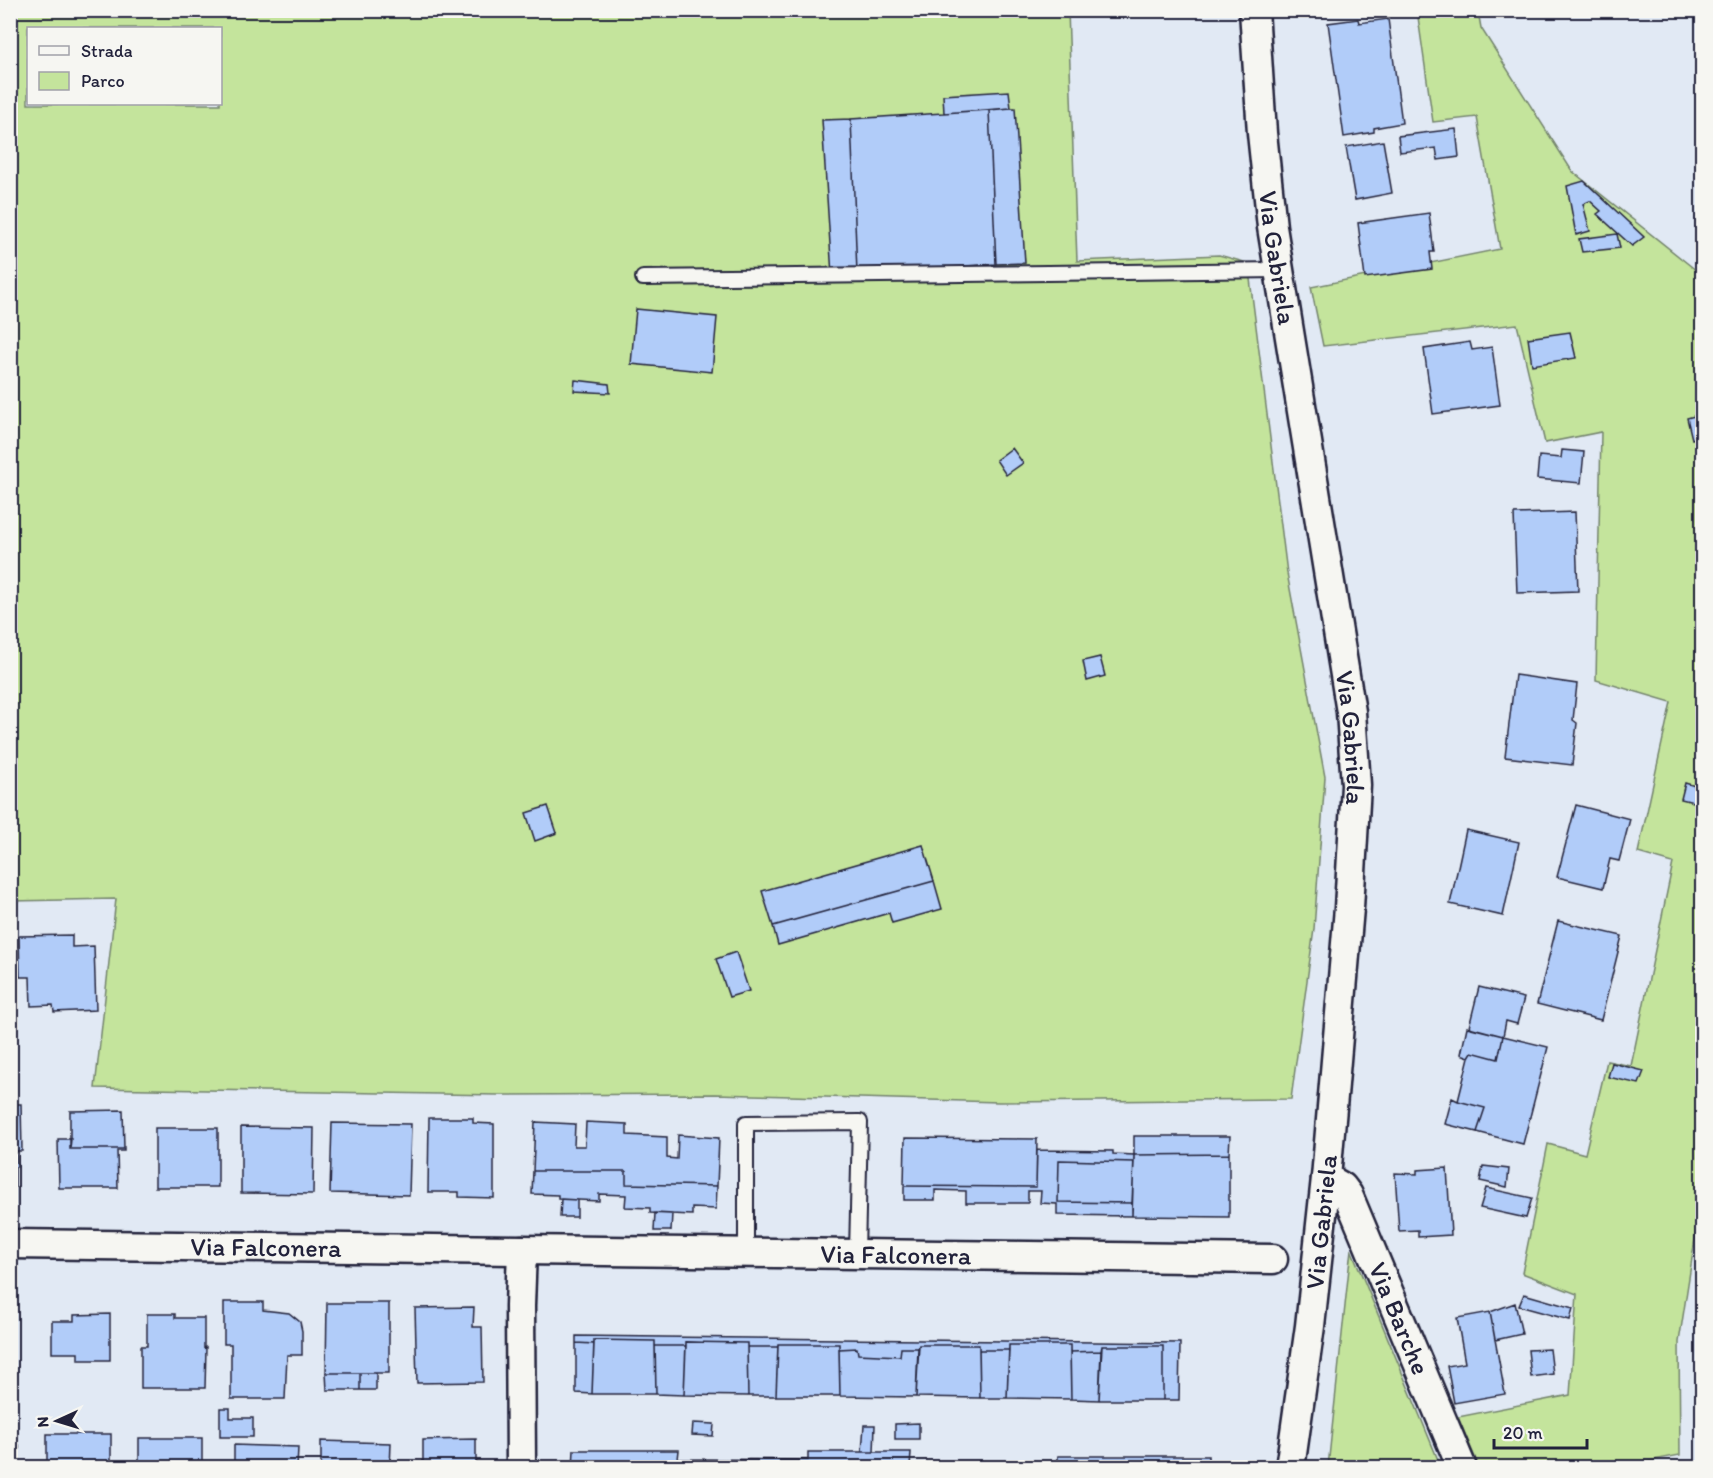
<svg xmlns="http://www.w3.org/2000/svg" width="1713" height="1478" font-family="Itim,sans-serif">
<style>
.green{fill:#c4e49c;stroke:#73836c;stroke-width:1.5;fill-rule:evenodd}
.building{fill:#b1ccf9;stroke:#22223b;stroke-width:1.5}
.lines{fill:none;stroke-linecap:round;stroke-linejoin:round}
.lane-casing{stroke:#22223b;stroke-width:18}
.street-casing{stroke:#22223b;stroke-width:33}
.lane{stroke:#f6f6f2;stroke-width:14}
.street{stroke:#f6f6f2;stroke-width:28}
.labels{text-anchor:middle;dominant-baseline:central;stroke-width:4.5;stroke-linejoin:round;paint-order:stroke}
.street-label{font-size:26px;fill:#22223b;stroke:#f6f6f2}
</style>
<rect width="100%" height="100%" fill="#e1e9f4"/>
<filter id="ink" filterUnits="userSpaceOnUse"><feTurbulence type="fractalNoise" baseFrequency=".0167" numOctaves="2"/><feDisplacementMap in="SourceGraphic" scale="12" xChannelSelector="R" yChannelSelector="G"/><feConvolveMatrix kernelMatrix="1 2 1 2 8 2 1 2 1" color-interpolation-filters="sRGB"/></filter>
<g filter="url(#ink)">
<path class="green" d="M1417 10 1478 11 1481 28 1572 171 1702 275V1194L1679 1342 1680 1455 1618 1467H1479L1458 1417 1570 1395 1577 1294 1522 1273 1548 1144 1585 1154 1607 1061 1631 1066 1673 863 1638 853 1671 702 1596 680 1601 432 1545 443 1517 324 1323 346 1311 287 1500 249 1477 117 1433 122Z
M10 11H1068L1077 261 1219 255 1248 263 1287 573 1325 777 1314 929 1291 1099 999 1102 716 1094 499 1095 95 1088 116 899 11 901ZM28 28H220V104H28Z
M1351 1249 1441 1467H1328Z"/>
<path class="building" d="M1358 19 1359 23 1388 19 1402 123 1374 128V132L1344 137 1328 23Z
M1009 91 1011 108 944 113 943 95Z
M1011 108H1015L1025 263 996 264 989 110Z
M989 110 996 264 857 273 851 119Z
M851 119 857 273 832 275 822 120Z
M1456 129 1459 157 1438 160 1436 148 1400 152 1398 136Z
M1383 141 1392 193 1355 200 1346 147Z
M1584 181 1644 237 1632 246 1597 214 1601 211 1590 201 1583 204 1590 231 1576 235 1567 186Z
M1429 213 1434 252H1430L1432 269 1365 278 1358 223Z
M1617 234 1620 248 1582 252 1579 239Z
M636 309 717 317 712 372 631 364Z
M1570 332 1576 358 1532 365 1528 338Z
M1470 342 1472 350 1492 347 1500 405 1433 414 1424 349Z
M575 380 609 384 610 393 574 391Z
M1702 414V436L1692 439 1687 418Z
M1012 448 1023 463 1006 475 996 460Z
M1562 450 1584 452 1581 483 1537 479 1539 456 1561 458Z
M1575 512 1578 591 1517 593 1514 514Z
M1100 657 1105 676 1087 681 1083 661Z
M1515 675 1577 684 1573 720 1577 723 1572 765 1505 757Z
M1685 783 1702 788V804L1681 799Z
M1576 805 1630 819 1619 861 1610 859 1603 888 1557 877Z
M548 806 557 833 535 841 526 813Z
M1466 830 1519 842 1503 916 1450 904Z
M923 845 934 881 773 926 762 891Z
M934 881 942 909 892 923 889 913 778 945 773 926Z
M1558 921 1622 936 1601 1020 1537 1004Z
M72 935V947L94 946 96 1010 54 1012 53 1005 31 1006 30 977H20L19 936Z
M736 952 749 991 729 997 716 959Z
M1479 987 1524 998 1517 1024 1506 1021 1503 1036 1469 1027Z
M1467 1027 1503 1036 1498 1059 1472 1052 1469 1057 1461 1054Z
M1503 1036 1548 1047 1523 1144 1477 1132 1485 1108 1458 1101 1469 1057 1472 1052 1498 1059Z
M1612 1063 1644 1071 1639 1084 1608 1077Z
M1452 1098 1458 1101 1485 1108 1477 1132 1445 1124Z
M10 1104H21L22 1151H16L17 1167H15V1210H10Z
M123 1110 124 1149H70V1111Z
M429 1118H473V1123L494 1124V1198L459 1197V1192H428Z
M535 1122 575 1124 574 1146H585L586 1122 627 1124V1135L667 1137V1158L677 1159 678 1135 719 1138 717 1186 626 1184V1171H533Z
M332 1123 411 1124 409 1195 330 1193Z
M241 1127 314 1128 313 1194 241 1193Z
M155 1128H218V1187H155Z
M1134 1136H1230L1229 1154 1134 1155Z
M905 1138 1037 1139 1036 1187 904 1186Z
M58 1139H71L70 1149H124V1151H117L118 1188H59Z
M1037 1150 1113 1151V1154L1134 1155V1162L1059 1160 1058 1202 1132 1203V1216L1057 1215V1204L1040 1203 1041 1191H1028V1203H966V1191L935 1190V1200H904V1186L1036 1187Z
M1229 1154V1217L1132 1216 1134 1155Z
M1059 1160 1134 1162 1132 1203 1058 1202Z
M1483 1166 1509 1169 1507 1187 1480 1181Z
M1447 1168 1451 1235 1418 1237V1230L1399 1231 1395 1173 1417 1174V1170Z
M533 1171H626V1184L717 1186 716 1209 692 1208V1215L650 1213V1208L625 1207 626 1195 599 1194V1201L558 1199V1195L532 1194Z
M1486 1188 1532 1198 1526 1218 1480 1208Z
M561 1199 577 1200V1217H560Z
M655 1213 672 1214 671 1231H654Z
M1524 1294 1573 1308 1570 1320 1519 1306Z
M224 1302H263V1310L289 1313 300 1322 302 1331V1355H287L285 1399H231V1344H224Z
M327 1303H389V1373H326Z
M1515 1303 1522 1334 1495 1340 1490 1312Z
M474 1307 473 1327H482L483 1382 417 1383 415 1308Z
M1490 1312 1505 1394 1454 1403 1447 1366 1465 1363 1457 1318Z
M110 1314V1360H78V1353H52V1321H74V1315Z
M147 1314H175V1318H204V1348L206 1347 205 1388H141V1346H147Z
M576 1336 1180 1343 1179 1400H1163V1346H1102L1101 1351 1070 1352V1345H1009V1350H979V1345H919L918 1348H901L900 1356 858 1354 857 1348 839 1349V1344H778V1347H747V1343L686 1342V1346H655V1341L594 1340V1344L576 1343Z
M594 1340 655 1341 656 1394H592Z
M686 1342 747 1343 748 1396 684 1395Z
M576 1343 594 1344 592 1394 576 1393Z
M778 1344H839L840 1396H776Z
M919 1345H979L980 1398 916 1397Z
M1009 1345H1070L1071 1399 1007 1398Z
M655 1346H686L684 1395 656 1394Z
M1102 1346H1163V1400H1099Z
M747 1347H778L776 1396H748Z
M857 1348 858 1354 900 1356 901 1348H918L916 1397 840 1396 839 1349Z
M1550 1349 1553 1374 1531 1377 1528 1350Z
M979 1350H1009L1007 1398H980Z
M1101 1351 1099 1400 1071 1399 1070 1352Z
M326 1373H360V1390H327Z
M360 1373H376V1390H360Z
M220 1408H230V1418H253V1437H220Z
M693 1423 714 1424 713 1436 692 1435Z
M919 1423V1439H895V1424Z
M864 1425H875L874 1452H862Z
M47 1434H111V1468H47Z
M139 1438H202V1468H139Z
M476 1439V1468H423V1440Z
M321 1441 391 1443 390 1468H321Z
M10 1445H19V1468H10Z
M234 1445 298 1447 297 1468H234Z
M574 1450H679L678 1459 808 1460V1452H911L910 1468H573Z
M1058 1456H1208V1468H1058Z"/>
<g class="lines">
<defs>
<path id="lane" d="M643 278 1279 270
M746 1252V1123L860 1122 857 1253"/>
<g id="street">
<path id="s1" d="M1254 10 1262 133 1272 227 1351 712 1356 785 1349 908 1326 1178 1310 1326 1290 1468"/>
<path id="s2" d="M1326 1178 1342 1187 1348 1195 1462 1468"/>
<path id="s3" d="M10 1244 1273 1259"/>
<path d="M521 1468 520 1306 522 1250"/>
</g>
</defs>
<use href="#lane" class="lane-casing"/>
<use href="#street" class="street-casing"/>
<use href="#lane" class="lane"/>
<use href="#street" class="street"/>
</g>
</g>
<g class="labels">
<g class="street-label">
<text stroke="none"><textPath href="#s1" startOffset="249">Via Gabriela</textPath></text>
<text stroke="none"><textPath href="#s1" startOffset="735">Via Gabriela</textPath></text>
<text transform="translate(1321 1222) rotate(-84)">Via Gabriela</text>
<text stroke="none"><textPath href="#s3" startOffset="256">Via Falconera</textPath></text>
<text stroke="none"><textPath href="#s3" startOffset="886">Via Falconera</textPath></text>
<text stroke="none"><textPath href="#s2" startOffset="162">Via Barche</textPath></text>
</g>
</g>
<rect width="1713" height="1478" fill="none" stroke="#f6f6f2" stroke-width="36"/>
<rect x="18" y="18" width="1677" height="1442" fill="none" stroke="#22223b" stroke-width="2" filter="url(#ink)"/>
<rect x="27" y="27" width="195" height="78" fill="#f6f6f2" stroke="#a1a1a9" stroke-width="1.5"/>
<rect x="39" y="46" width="30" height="9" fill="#f6f6f2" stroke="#a1a1a9" stroke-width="1.5"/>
<text x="81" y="57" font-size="18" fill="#22223b">Strada</text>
<rect x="39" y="72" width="30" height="18" fill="#c4e49c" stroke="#a1a1a9" stroke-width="1.5"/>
<text x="81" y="87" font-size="18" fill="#22223b">Parco</text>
<g transform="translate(57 1421) rotate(266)" stroke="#f6f6f2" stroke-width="4.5" paint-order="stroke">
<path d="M0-4.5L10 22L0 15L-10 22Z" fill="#22223b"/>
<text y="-9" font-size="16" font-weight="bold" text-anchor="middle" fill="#22223b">N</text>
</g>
<path d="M1494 1439v9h93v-9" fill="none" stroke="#22223b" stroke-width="3"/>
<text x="1503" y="1439" font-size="18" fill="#22223b" stroke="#f6f6f2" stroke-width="4.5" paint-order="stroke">20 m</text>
</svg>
